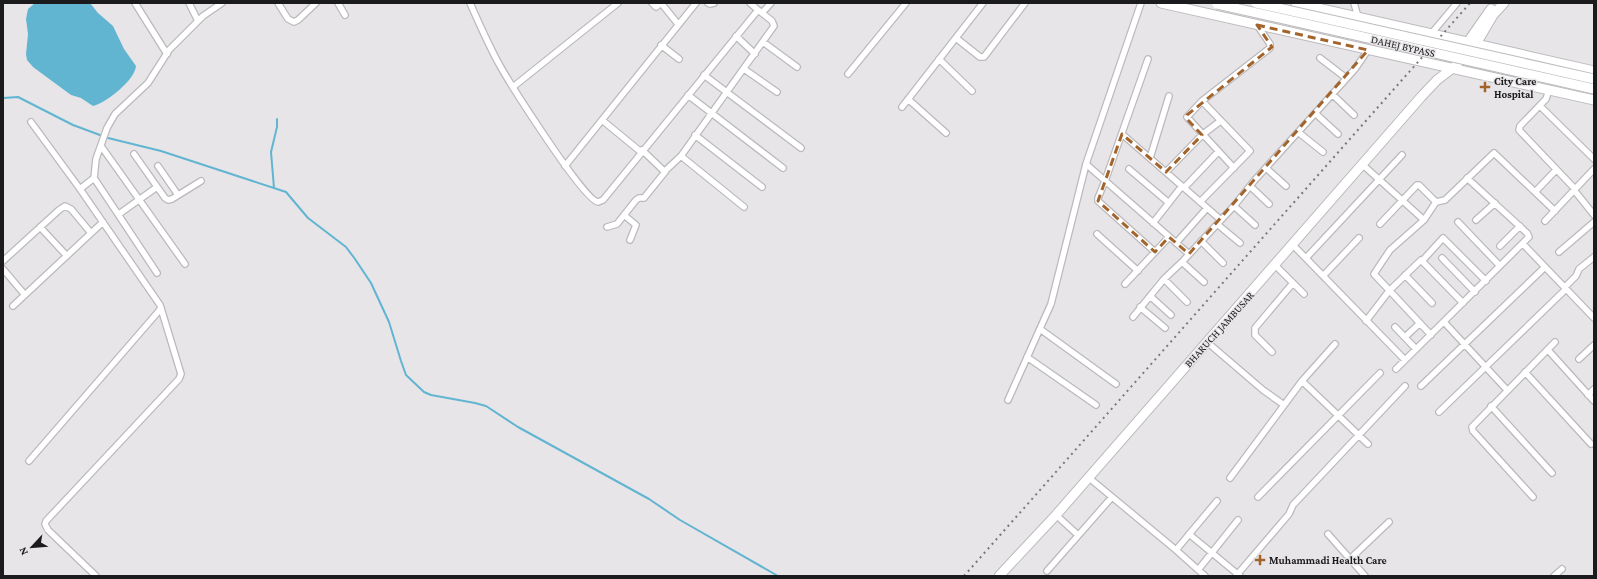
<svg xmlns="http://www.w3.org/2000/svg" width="1597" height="579" font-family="'Crimson Pro',serif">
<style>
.water{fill:#61b5d1}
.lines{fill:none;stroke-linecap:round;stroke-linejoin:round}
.stream{stroke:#61b5d1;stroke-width:2}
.minor-casing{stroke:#bbb9bc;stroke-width:8}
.primary-casing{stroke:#bbb9bc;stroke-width:11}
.trunk-casing{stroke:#bbb9bc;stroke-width:11}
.minor{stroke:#fff;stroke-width:5.5}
.primary{stroke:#fff;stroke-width:9}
.trunk{stroke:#fff;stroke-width:9}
.rail{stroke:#7a787b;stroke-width:2;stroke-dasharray:2 4;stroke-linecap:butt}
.trunk-bridge-casing{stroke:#bbb9bc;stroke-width:11;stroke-linecap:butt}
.trunk-bridge{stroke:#fff;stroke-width:9}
.marked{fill:none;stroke:#a3642b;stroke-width:3;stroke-dasharray:8 5;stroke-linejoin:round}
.poi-dot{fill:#a3642b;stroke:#e7e5e8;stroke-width:1.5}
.labels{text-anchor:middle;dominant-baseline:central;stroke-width:3;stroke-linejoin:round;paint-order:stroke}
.street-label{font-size:11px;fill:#1b1a1c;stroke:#e7e5e8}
.poi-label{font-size:11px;font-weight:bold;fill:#1b1a1c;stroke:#e7e5e8;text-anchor:start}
</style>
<rect width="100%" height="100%" fill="#e7e5e8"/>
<path class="water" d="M35 3H90L98 13 113 26 124 49 136 66C135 80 106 103 93 106L81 98 71 95 33 67 27 60 26 54 28 34 26 19 28 9Z"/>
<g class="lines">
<path class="stream" d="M3 98 18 97 73 125 108 138 161 151 286 192 308 218 346 247 355 259 371 283 389 322 401 361 406 375 424 392 431 395 475 403 486 406 518 427 649 499 680 520 778 576
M274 188 271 152 277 127V119"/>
<defs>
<path id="minor" d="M135 3 167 54
M189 3 198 21
M278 3 288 19 294 22 298 20 316 3
M338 3 345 15
M470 3C479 23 488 44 499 64 509 82 584 201 598 202L603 200 758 10 762 13 771 3
M652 3 656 7 661 3
M661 3 678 24
M708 3 710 4 714 3
M750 3 758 10
M1354 3 1358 17
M1431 34 1457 3
M736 36 755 54
M956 38 980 57H984L1025 3
M763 42 797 67
M661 45 679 59
M1320 58 1346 78
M939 59 972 91
M1148 59 1105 181 1098 198V201L1155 252
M744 69 777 92
M848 74 906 3
M704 75 801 148
M513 87 618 3
M1549 90 1546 99 1520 126 1519 130 1575 189
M1332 94 1354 115
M688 95 783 168
M908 99 946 133
M1540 106 1594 159
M902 107 983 3
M1315 113 1338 134
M602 120 641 152
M31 122 80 189
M1298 132 1323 152
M1122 134 1221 220
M695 135 762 187
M101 146 185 264
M134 154 165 198 168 200 172 199 201 181
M1150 158 1169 96
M1086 164 1189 254
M1363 165 1424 220
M158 166 178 195
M565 166 696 3
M1234 168 1187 117 1202 101 1270 48V44L1257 25
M1266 168 1286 186
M1129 169 1169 203
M665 171 681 156
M1166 172 1202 135 1219 122
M94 178 157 273
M1250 186 1269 204
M1184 188 1218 152
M1574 190 1594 215
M1535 192 1556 170
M1200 202 1250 151 1202 101
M1234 206 1255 225
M744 207 681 156 774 26 772 21 762 13
M119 214 157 187
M624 215 636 225 630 240
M1476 220 1495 203
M1545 221 1594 169
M1458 222 1500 266
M1153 223 1182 186
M1217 224 1240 243
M1380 224 1417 185H1419L1436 202
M40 227 67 256
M607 227 617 224 636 200 639 198H644L665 172 642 150
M1097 234 1138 271
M1201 241 1223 263
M1176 243 1207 208
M1292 244 1405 360
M1523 244 1594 318
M1500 246 1520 226
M1559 252 1594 222
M1306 258 1402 155
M1442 258 1475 292
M1423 260 1443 238 1486 281
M3 261 59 210 65 206 71 209 91 233
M1182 262 1204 282
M1275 265 1304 294
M3 269 25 295
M1405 275 1432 303
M1323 276 1359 238
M1164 279 1187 302
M1125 284 1169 237
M1565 287 1576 276 1579 269 1594 257
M1150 296 1171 315
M13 306 103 222
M1140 307 1165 328
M1133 317 1164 279 1182 262 1234 206 1254 181 1355 69 1368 50
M1366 321 1389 291 1421 260 1463 303
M1444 322 1507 390
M1395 327 1416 349
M1040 329 1116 384
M1431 335 1374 274 1390 250 1424 220 1436 202 1445 200 1494 153 1555 211
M1405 337 1420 323
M1207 342 1263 390 1284 405
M1548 350 1594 401
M1272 352 1255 335V328L1293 283
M1027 357 1096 405
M1579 359 1594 345
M1396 369 1529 237 1527 233 1467 178
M1525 372 1591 444
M1302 381 1368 444
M1421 386 1545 267
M1588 395 1594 389
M1008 400 1051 304 1086 164 1141 3
M1491 406 1552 473
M1439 412 1566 289
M29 461 158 312 161 308
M1088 477 1176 550 1205 576
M1230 478 1302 381 1335 344
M1258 497 1380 373
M1533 497 1473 431 1472 427 1555 342
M1056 515 1078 535
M1189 534 1240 576
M1328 534 1365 576
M1176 550 1217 501
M1350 559 1389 522
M1198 570 1238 520
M1047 571 1112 497
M96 576 48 530 45 524 46 521 179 379 181 374 160 305 80 189 94 178 96 159 107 128 115 114 148 83 169 50 203 16 222 3
M1236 576 1289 514 1293 505 1405 386
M1554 576 1562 569"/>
<path id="primary" d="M1468 42 1491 9
M1476 44 1493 15 1504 3"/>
<path id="trunk" d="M1161 3 1594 100
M1296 3 1594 71
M999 576 1056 515 1421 97 1437 80 1454 67 1476 44"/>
</defs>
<use href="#minor" class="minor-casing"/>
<use href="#primary" class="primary-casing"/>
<use href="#trunk" class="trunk-casing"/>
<use href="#minor" class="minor"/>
<use href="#primary" class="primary"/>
<use href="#trunk" class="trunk"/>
<path class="rail" d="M964 576 1470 3"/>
<defs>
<path id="trunk-bridge" d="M1256 3 1594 79
M1217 4 1594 89"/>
</defs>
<use href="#trunk-bridge" class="trunk-bridge-casing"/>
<use href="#trunk-bridge" class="trunk-bridge"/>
</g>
<path class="marked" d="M1257 25 1368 50 1189 254 1169 237 1155 252 1098 201 1122 134 1166 172 1202 135 1187 119V115L1272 47Z"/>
<g class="poi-dot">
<path d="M1483 81h4v4h4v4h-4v4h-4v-4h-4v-4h4z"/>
<path d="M1258 554h4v4h4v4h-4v4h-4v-4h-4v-4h4z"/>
</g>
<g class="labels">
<g class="street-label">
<text transform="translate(1403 46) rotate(13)">DAHEJ BYPASS</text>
<text transform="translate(1219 329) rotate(-48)">BHARUCH JAMBUSAR</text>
</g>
<g class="poi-label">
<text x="1494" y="81">City Care<tspan x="1494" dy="13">Hospital</tspan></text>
<text x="1269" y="560">Muhammadi Health Care</text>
</g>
</g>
<rect width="1597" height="579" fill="none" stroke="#1b1a1c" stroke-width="8"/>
<g transform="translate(32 547) rotate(244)" stroke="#e7e5e8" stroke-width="3" paint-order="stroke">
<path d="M0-3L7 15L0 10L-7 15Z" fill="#1b1a1c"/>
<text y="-6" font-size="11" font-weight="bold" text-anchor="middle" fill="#1b1a1c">N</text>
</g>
</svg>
